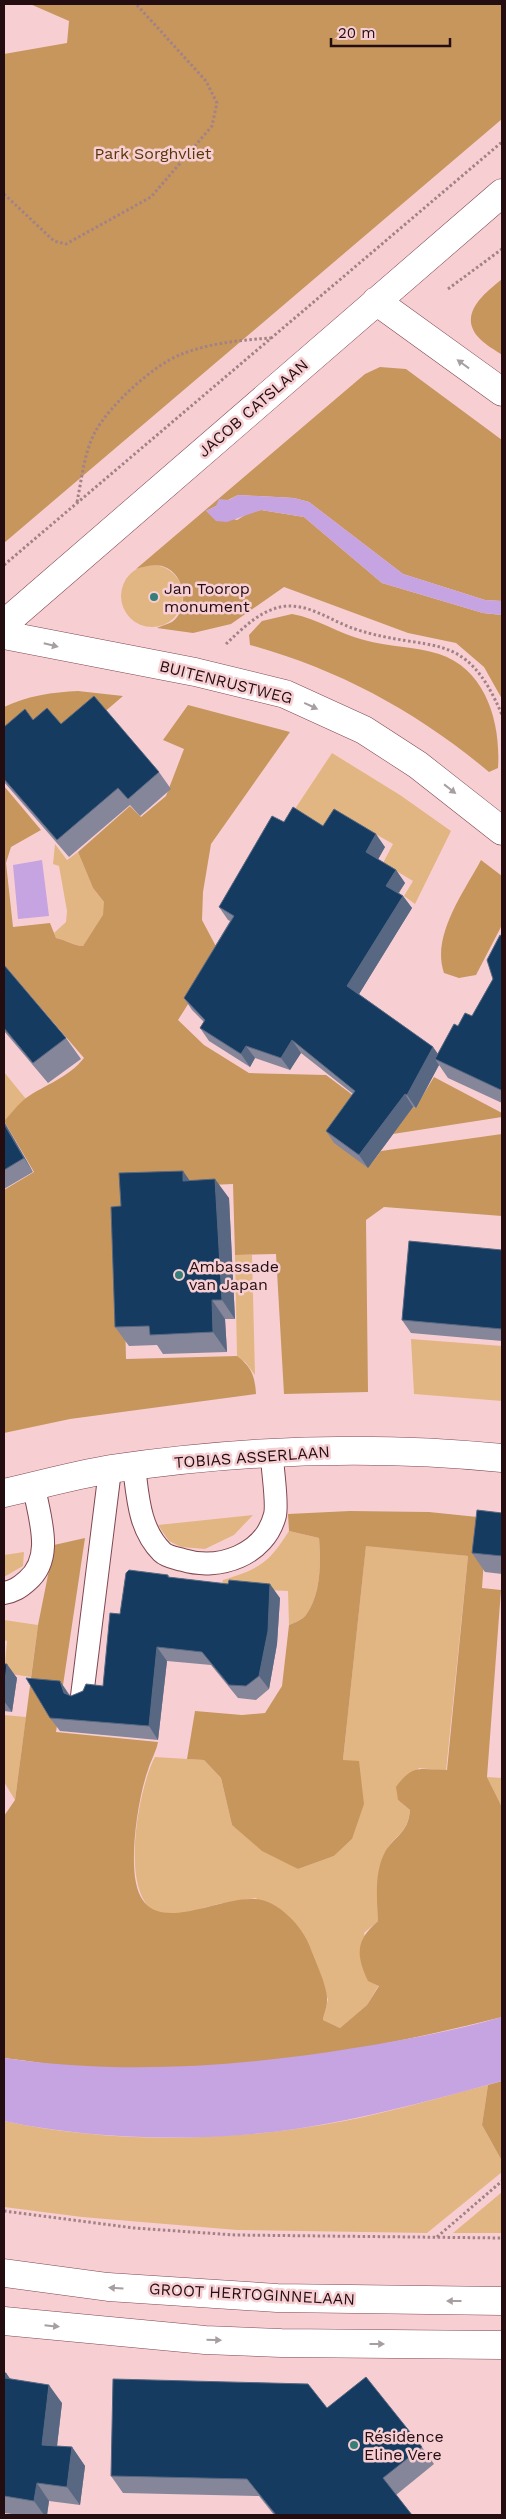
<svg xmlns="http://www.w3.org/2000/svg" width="506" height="2519" font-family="'Work Sans',sans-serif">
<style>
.green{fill:#e2b682}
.forest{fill:#c7965d}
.water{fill:#c6a3e1}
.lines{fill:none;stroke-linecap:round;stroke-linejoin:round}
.lane-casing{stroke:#7f4750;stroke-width:24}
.street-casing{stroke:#7f4750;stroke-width:29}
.secondary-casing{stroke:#7f4750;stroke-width:29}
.path{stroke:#a38286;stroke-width:3;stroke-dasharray:2.5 2.5;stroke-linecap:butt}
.lane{stroke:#fff;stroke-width:22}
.street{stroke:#fff;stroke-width:28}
.secondary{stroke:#fff;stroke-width:28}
.wall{fill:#86869a}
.shaded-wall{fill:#596882}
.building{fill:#153c60;stroke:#596882}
.oneway{fill:#a79ea0}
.poi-dot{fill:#367e7a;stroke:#f7cfd3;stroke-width:2}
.labels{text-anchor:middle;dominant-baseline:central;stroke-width:5;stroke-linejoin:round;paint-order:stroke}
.park-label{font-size:16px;fill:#583707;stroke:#f7cfd3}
.street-label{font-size:16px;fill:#230d11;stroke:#f7cfd3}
.poi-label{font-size:16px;fill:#230d11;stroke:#f7cfd3;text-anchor:start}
</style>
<rect width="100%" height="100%" fill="#f7cfd3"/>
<path class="green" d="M121 596a31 31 0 1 1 62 0a31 31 0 1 1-62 0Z
M332 753 400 795 451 831 415 904 404 896 413 881 383 863 393 844 342 815 332 832 285 824Z
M55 844 67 860 78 852 93 888 104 902V915L83 946C74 946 66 940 56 938L54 933 66 922 67 911 59 866 53 864Z
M4 1072 26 1099 4 1121Z
M235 1255H252L255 1375 246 1363 237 1356Z
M411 1339 502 1346V1401L414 1394Z
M253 1515 234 1535 205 1549 181 1547 169 1541 158 1525Z
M289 1531 319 1538C321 1563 321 1593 306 1615 302 1620 294 1623 289 1625L288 1591 221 1588 223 1580C259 1569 269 1563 289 1531Z
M366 1545 468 1556 446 1771 419 1768 398 1800 410 1810C407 1837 394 1833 386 1852 380 1865 377 1906 378 1921L364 1933 379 1985 367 2005 340 2028 323 2020 328 1999 256 1898C243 1900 230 1902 218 1904 202 1908 177 1918 161 1914 116 1902 139 1785 155 1757L204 1760 221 1778 232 1825 298 1869 334 1856 352 1839 343 1760Z
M24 1552 23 1566 4 1577V1555Z
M4 1620 38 1625 31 1677 4 1673 7 1641 4 1640Z
M4 1715 26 1717 15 1800 4 1782Z
M487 1777 502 1778V1807Z
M488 2085 482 2125 502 2161V2172L427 2233 237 2230 82 2217 4 2207V2121C107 2143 218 2142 322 2125 378 2116 433 2099 488 2085Z
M502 2192V2233H453Z"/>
<path class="forest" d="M30 4H502V119L4 543V54L67 43 69 21Z
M502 279V355C495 350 486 345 480 339 456 315 485 293 502 279Z
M380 367 406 369 502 440V601L485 600 403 574 309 502 294 498 238 495 206 511 237 520 247 514 261 510 304 517 382 583 483 613 502 615V699L484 667 456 643 408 633 284 587 231 624 193 633 157 628C161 626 168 624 172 622 189 609 186 578 167 568 157 563 146 566 136 569L365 374Z
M292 614C317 618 339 634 364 640 388 647 415 646 439 654 486 669 501 723 498 768L489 772C417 712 340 670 250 645L249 635 262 621Z
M78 691 123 696 73 739 4 752V707C27 696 53 692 78 691Z
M188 705 290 732 211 844 203 892 202 920 220 954 178 1020 204 1045 249 1073 326 1075 358 1099 371 1081 415 1108 434 1077 502 1113V1117L393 1134 368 1168 381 1151 502 1134V1216L384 1207 366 1220 368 1392 284 1394 276 1254 235 1255 233 1184 122 1189 126 1359 237 1356C252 1367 255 1377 256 1394L70 1419 4 1433V1190L34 1172 4 1121C11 1114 18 1104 26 1098 46 1084 68 1078 84 1058L4 965V786L41 830 11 847 6 863 13 927 50 923 56 938C66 940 74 946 83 946L103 915 104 902 93 888 78 852 130 806 141 817 166 796 184 749 163 740Z
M481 860 502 876V925L476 975 459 978 444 973C431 936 464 892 481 860Z
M350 1511 429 1512 487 1518 482 1588 501 1590 487 1777 502 1807V2017C368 2051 225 2076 87 2068 59 2066 31 2061 4 2058V1816L15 1800 38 1625 54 1545 85 1538 56 1732 158 1742C156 1752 151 1760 148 1770 139 1795 133 1837 134 1864 136 1950 210 1896 255 1899 278 1900 303 1927 310 1947 315 1961 328 1987 327 2001 327 2007 324 2014 323 2020L340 2028 367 2005 379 1986 368 1981C356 1955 355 1941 378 1921 377 1898 374 1873 385 1852 396 1834 408 1834 410 1810L398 1800 396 1787C413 1763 421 1770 447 1770L468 1556 366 1546 343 1760 359 1761 364 1804 352 1839 334 1856 298 1869 262 1851 232 1825 221 1778 204 1760 187 1759 195 1711 242 1715 265 1713 282 1686 289 1625C294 1623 302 1620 306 1615 321 1594 321 1563 319 1538L289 1531 288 1514Z
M502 2081V2161L482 2125 488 2085Z"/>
<path class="water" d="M238 495 294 498 309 502 403 574 485 600 502 601V615L483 613 382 583 304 517 261 510 227 522 216 521 206 511 216 506 219 499 229 500Z
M42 860 49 916 18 919 13 865Z
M502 2017V2081C443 2097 385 2113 325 2124 224 2143 104 2142 4 2121V2058C121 2075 237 2067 354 2048 404 2040 454 2031 502 2017Z"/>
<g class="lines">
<defs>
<path id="lane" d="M134 1467C138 1498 139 1529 162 1552 167 1557 176 1558 183 1560 219 1571 265 1555 275 1515 278 1502 272 1469 272 1454
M4 1593C14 1591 19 1588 27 1581 55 1558 39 1517 34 1487
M82 1696 110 1470"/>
<path id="street" d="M376 301 502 392
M4 624 502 193
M4 635 195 672 285 694 364 730 418 765 502 831
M4 1493C39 1485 75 1475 111 1469 240 1450 373 1445 502 1458"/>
<path id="secondary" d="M4 2273 108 2287 277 2298 502 2301
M4 2321 205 2340 281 2343 502 2345"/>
</defs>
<use href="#lane" class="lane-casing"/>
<use href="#street" class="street-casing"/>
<use href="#secondary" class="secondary-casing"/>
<path class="path" d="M4 194 54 241 66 244 151 197 212 126 217 103 206 81 136 4
M448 289 502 249
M77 502C82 478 84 453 95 432 110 405 153 365 182 354 210 343 241 340 271 338
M4 565 502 142
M226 644C243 628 262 608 287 606 312 605 333 622 355 629 431 654 465 626 502 715
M4 2211 134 2228 235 2235 502 2238
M437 2237 502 2181"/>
<use href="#lane" class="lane"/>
<use href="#street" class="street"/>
<use href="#secondary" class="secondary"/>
</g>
<path class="wall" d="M33 720 61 724 159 772 171 789 140 816 130 805 69 857 4 782V727Z
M323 826 385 847 378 859 396 870 405 883 399 893 403 896 412 908 359 994 433 1047 438 1054 458 1026 472 1016 493 979 502 936V1103L448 1078 439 1065 416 1108 413 1107 368 1168 334 1143 326 1131 353 1094 301 1053 290 1070 255 1058 250 1067 209 1041 200 1028 204 1022 192 1010 184 998 230 921 228 920 219 907Z
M4 965 66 1038 81 1059 48 1083 4 1031Z
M4 1121 33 1172 4 1189Z
M183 1171 190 1181 229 1198 235 1319H225L227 1352 163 1354 157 1345 129 1346 115 1327 121 1206Z
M502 1250V1341L411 1333 402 1320Z
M502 1513V1574L485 1572 472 1553Z
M168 1575 170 1578 280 1598 277 1644 269 1689 256 1700 238 1698 211 1665 167 1661 158 1740 60 1731 50 1718 60 1681 69 1694 71 1696 103 1686 120 1614Z
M4 1664 17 1678 12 1712 4 1711Z
M4 2373H6L10 2379 62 2403 57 2446 72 2447 85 2466 80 2505 49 2501 47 2515H20L4 2513Z
M327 2408 422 2447 434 2464 396 2495 412 2515H274L259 2496 123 2493 111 2476Z"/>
<path class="shaded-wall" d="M376 834 385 847 375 865 366 852Z
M396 870 405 883 395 898 386 886Z
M403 896 412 908 356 999 347 986Z
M292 1040 301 1053 290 1070 281 1058Z
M246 1046 255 1058 250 1067 241 1054Z
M433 1047 442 1060 435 1059 439 1065 416 1108 407 1095Z
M405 1094 413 1107 368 1168 359 1155Z
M4 1121V1122L33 1172 24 1158 4 1124Z
M183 1171 196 1190 183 1181Z
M215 1179 229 1198 235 1319 222 1300Z
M212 1300 225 1319 227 1352 213 1332Z
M270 1584 280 1598 277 1644 269 1689 259 1676Z
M157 1647 167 1661 158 1740 149 1726Z
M7 1664 17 1678 12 1712 4 1701V1689Z
M60 1681 69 1695 64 1693Z
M6 2373 19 2391 5 2378Z
M49 2385 62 2403 55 2463 42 2445Z
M72 2447 85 2466 80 2505 67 2487Z
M37 2483 49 2501 47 2515H44L34 2501Z"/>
<path class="building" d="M94 696 159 772 128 799 118 788 57 840 4 779V727L25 709 33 720 47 708 61 724Z
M293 807 323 826 334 809 376 834 366 852 396 870 386 886 403 896 347 986 433 1047 407 1095 405 1094 359 1155 326 1131 355 1091 292 1040 281 1058 246 1046 241 1054 200 1028 205 1020 184 998 234 916 219 907 272 816 284 822Z
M500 935 502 936V1087L501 1090 435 1059 454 1024 458 1026 465 1013 472 1016 493 979 487 960Z
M4 965 66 1038 33 1063 4 1028Z
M4 1124 24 1158 4 1170Z
M183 1171V1181L215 1179 222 1300H212L213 1332 150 1335 149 1326 115 1327 111 1207 121 1206 119 1173Z
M409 1241 502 1250V1329L402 1320Z
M477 1510 502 1513V1556L472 1553Z
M129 1570 168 1575V1577L228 1584 229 1580 270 1584 268 1631 259 1676 246 1686 229 1685 202 1652 157 1647 149 1726 50 1718 26 1678 60 1681 64 1693 71 1696 83 1691 86 1684 103 1686 110 1613 120 1614 126 1573Z
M4 1664H7L4 1689Z
M4 2373H6L5 2378 49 2385 42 2445 72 2447 67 2487 37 2483 34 2501 4 2496Z
M366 2377 422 2447 383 2478 412 2515H276L247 2479 111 2476 113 2379 308 2384 327 2408Z"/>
<defs><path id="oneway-solid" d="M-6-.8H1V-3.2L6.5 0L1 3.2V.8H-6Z" transform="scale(1.25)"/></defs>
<g class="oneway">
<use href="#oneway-solid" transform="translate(463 364) rotate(-144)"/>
<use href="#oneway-solid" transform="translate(51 645) rotate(14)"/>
<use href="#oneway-solid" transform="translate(311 706) rotate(25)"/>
<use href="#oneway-solid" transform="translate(450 789) rotate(38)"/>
<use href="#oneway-solid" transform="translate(116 2288) rotate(-176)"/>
<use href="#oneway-solid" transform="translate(454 2301) rotate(-180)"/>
<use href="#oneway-solid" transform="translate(52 2326) rotate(6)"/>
<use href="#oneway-solid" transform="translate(214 2340) rotate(2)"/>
<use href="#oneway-solid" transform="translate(377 2344)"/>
</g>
<g class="poi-dot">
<circle cx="154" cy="597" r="5"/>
<circle cx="179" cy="1275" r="5"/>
<circle cx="354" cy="2445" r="5"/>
</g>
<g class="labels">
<g class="park-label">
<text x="153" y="153">Park Sorghvliet</text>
</g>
<g class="street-label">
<text transform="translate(253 408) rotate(-41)">JACOB CATSLAAN</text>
<text transform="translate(226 682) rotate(14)">BUITENRUSTWEG</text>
<text transform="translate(252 1457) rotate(-4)">TOBIAS ASSERLAAN</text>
<text transform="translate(252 2294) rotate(3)">GROOT HERTOGINNELAAN</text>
</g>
<g class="poi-label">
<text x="164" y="588">Jan Toorop<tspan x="164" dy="18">monument</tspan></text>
<text x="189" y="1266">Ambassade<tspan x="189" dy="18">van Japan</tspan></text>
<text x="364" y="2436">Résidence<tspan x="364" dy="18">Eline Vere</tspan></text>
</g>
</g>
<rect width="506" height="2519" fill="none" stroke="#230d11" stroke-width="10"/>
<path d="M331 38v8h119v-8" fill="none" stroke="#230d11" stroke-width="2.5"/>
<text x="338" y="38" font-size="15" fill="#230d11" stroke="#f7cfd3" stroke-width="4" paint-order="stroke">20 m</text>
</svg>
